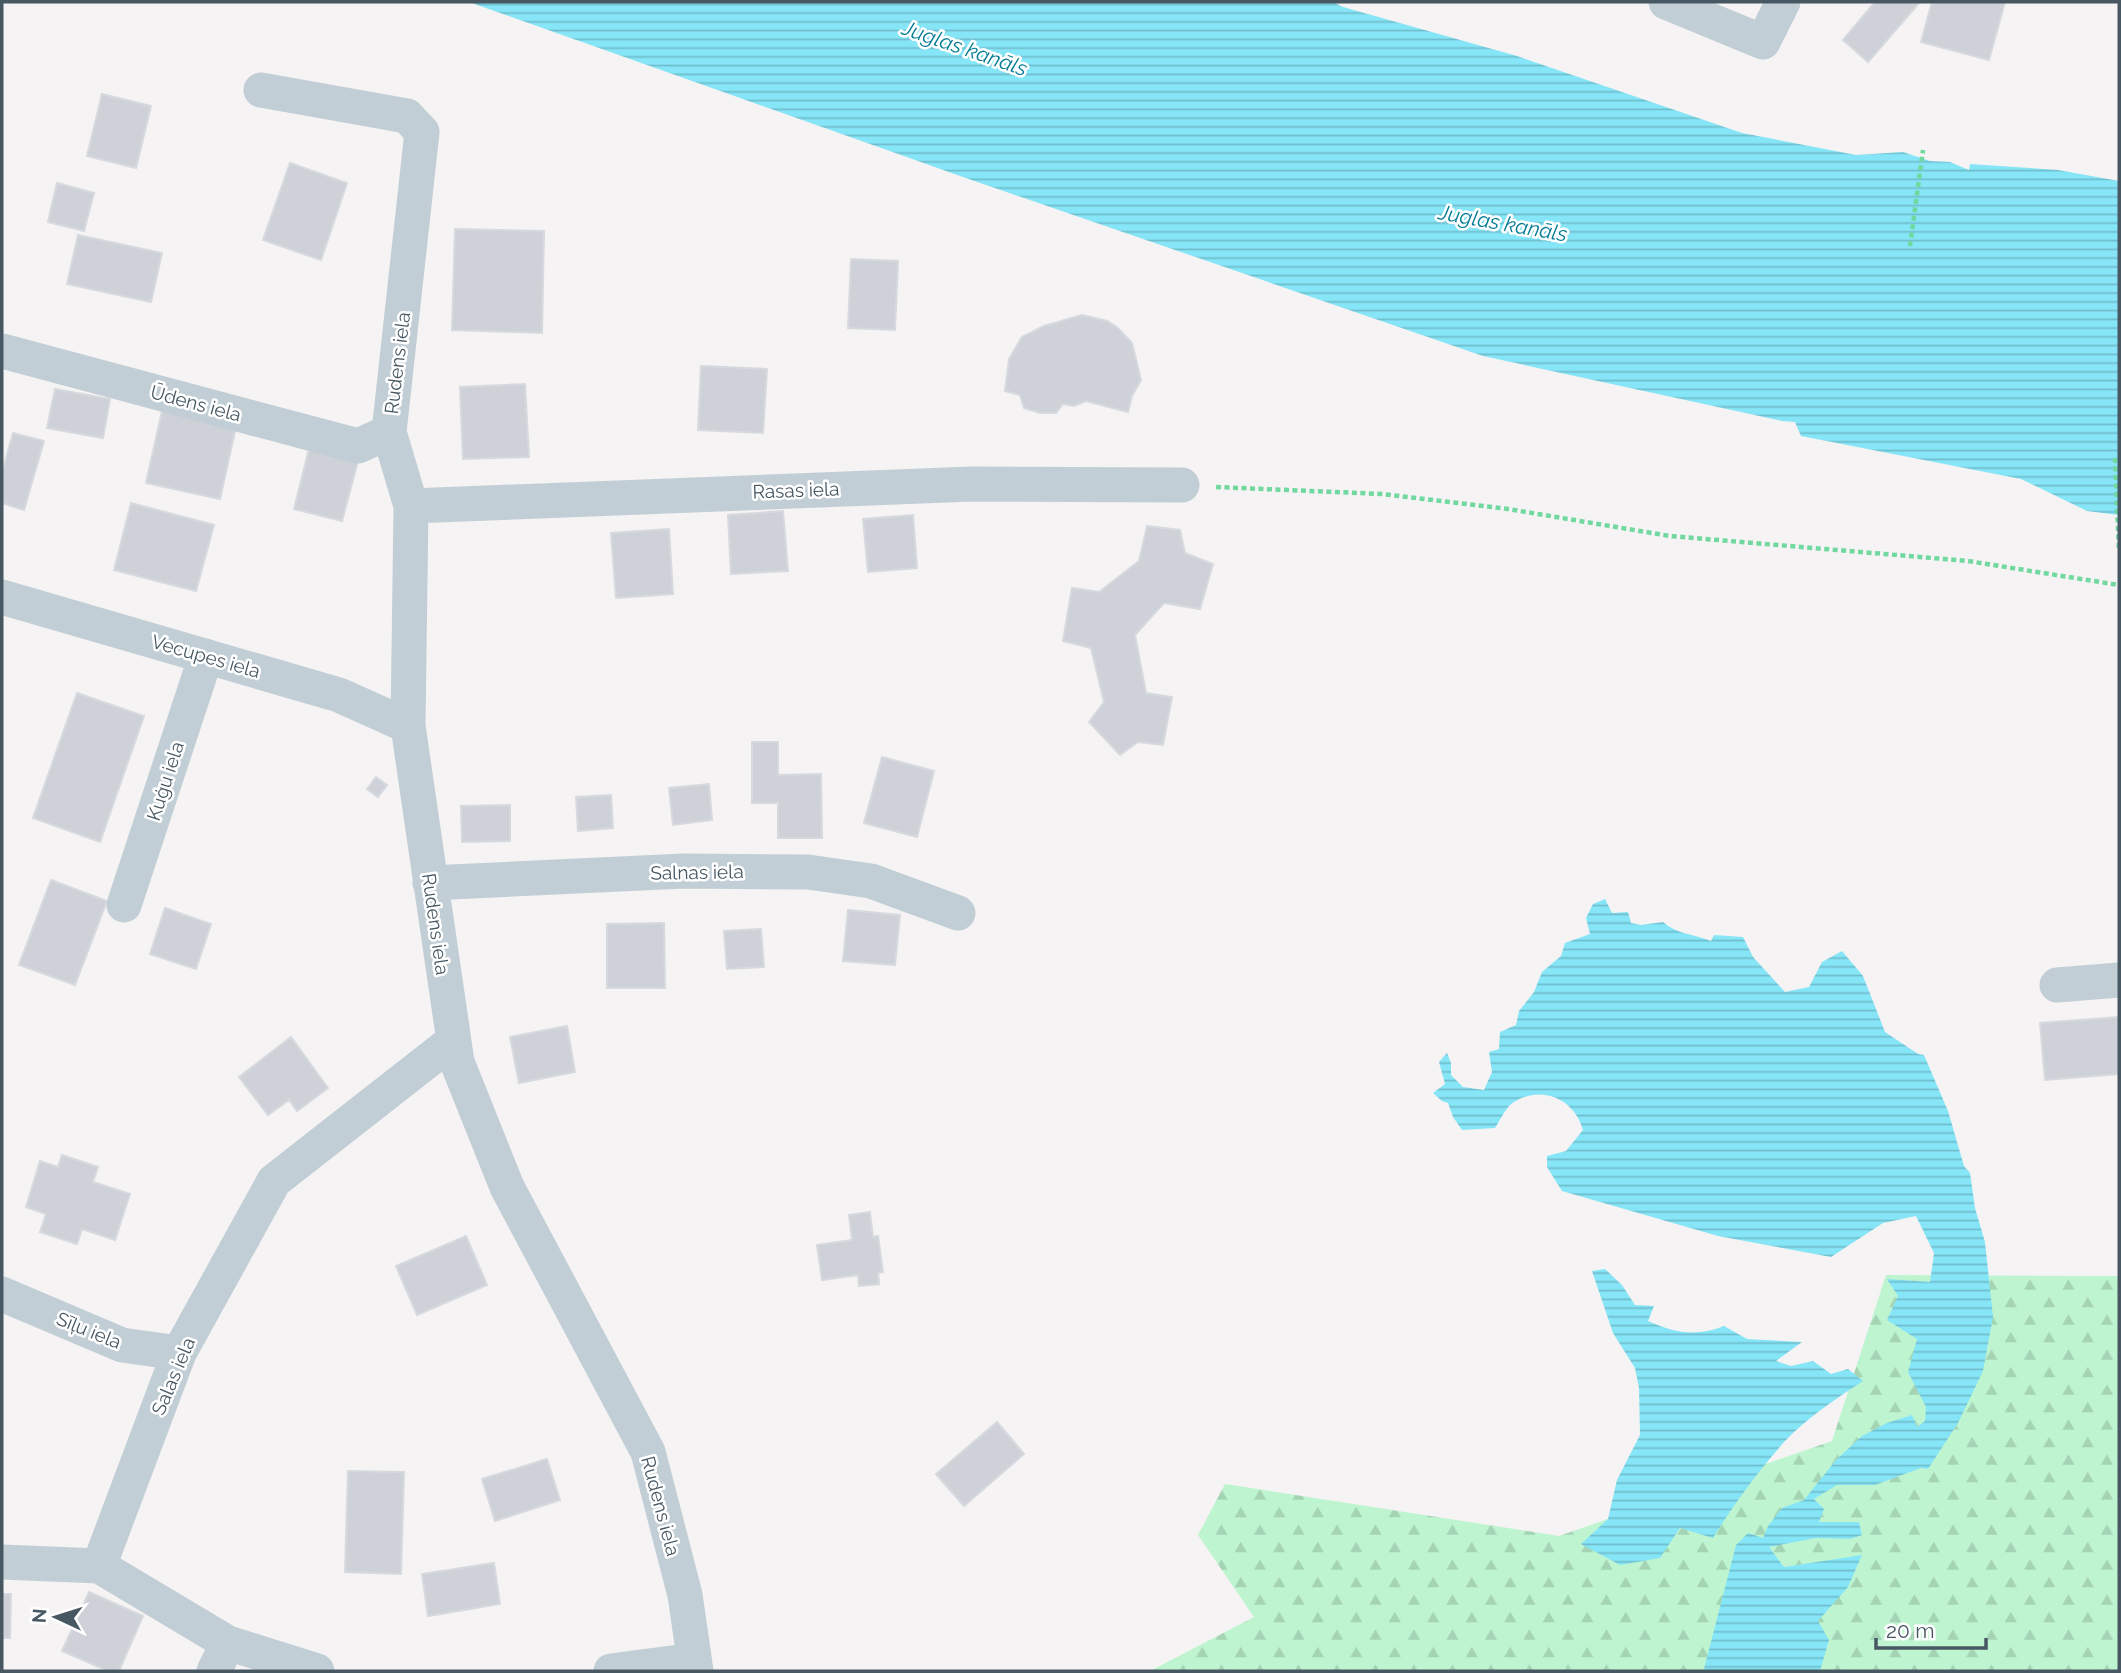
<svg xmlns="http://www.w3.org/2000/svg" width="2121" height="1673" font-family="Raleway,sans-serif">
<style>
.forest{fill:url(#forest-firs)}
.water{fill:url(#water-rules)}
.building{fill:#ced2d8;stroke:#d6d9de;stroke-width:2}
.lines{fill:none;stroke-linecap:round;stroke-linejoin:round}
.path{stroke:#71d8a0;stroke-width:4.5;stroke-dasharray:5 3.5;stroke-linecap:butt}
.street{stroke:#c2ced5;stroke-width:35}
.labels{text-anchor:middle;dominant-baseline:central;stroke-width:5;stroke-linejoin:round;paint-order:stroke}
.street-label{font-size:19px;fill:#485863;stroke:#fff}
.water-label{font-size:21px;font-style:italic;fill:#047c93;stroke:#fff}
</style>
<defs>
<pattern id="forest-firs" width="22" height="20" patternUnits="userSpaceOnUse" patternTransform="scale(1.75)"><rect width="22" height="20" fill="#bef5d0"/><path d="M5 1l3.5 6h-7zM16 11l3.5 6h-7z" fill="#a5d4b5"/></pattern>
<pattern id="water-rules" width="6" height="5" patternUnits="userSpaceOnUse" patternTransform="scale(1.75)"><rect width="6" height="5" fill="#86e6f7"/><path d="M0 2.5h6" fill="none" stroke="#70bdcc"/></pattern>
</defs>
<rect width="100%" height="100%" fill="#f5f3f3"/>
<path class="forest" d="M1886 1275 2119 1276V1671L1152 1670 1254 1617 1198 1535 1225 1484 1559 1536 1832 1441Z"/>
<path class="water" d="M469 2H1333L1343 7 1517 56 1742 133 1856 155 1903 152 1930 161 1950 162 1969 170 1970 164 2058 170 2119 181V515L2087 511 2021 479 1801 436 1795 422 1782 421 1483 356 963 177Z
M1605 899 1612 913 1628 912 1631 923 1641 925 1663 922C1676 934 1694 934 1711 941L1714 935 1743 937 1753 957 1785 992 1809 987 1822 962 1842 951 1863 976 1885 1032 1918 1054 1924 1055 1948 1111 1964 1166 1970 1173 1975 1208 1985 1242 1993 1317 1983 1371 1958 1423 1928 1469 1921 1468 1875 1485H1837L1814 1499 1824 1509 1819 1522H1859L1862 1535 1850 1539 1816 1538 1769 1547 1784 1567 1862 1555 1848 1587 1818 1621 1829 1640 1820 1671H1705L1704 1669 1736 1545 1748 1533 1763 1538 1768 1526 1782 1508 1804 1500 1836 1460 1862 1436 1887 1423 1912 1415 1917 1427 1925 1421 1926 1407 1908 1372 1917 1339 1887 1320 1898 1296 1887 1279 1930 1282 1934 1253 1916 1216 1883 1223 1831 1257 1718 1236 1562 1191 1547 1167V1156L1566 1151 1583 1130C1575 1100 1543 1084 1514 1102 1506 1106 1500 1121 1495 1128L1462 1130 1453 1117 1448 1103 1442 1101 1433 1093 1445 1084 1439 1062 1447 1053 1451 1063V1075L1463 1087 1484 1090 1492 1072 1489 1052 1499 1049 1500 1032 1516 1025 1519 1011 1534 992 1542 972 1561 956 1565 943 1590 934 1586 918 1593 904Z
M1605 1269 1622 1285 1635 1305 1654 1306 1648 1321C1675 1333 1696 1337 1724 1326L1747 1339 1802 1342 1776 1361 1791 1366 1813 1361 1831 1374 1848 1369 1863 1381C1836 1399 1808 1417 1785 1441 1758 1471 1734 1504 1713 1538L1680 1528 1660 1558 1620 1565 1581 1544 1608 1519 1617 1480 1640 1435 1639 1388 1635 1368 1613 1333 1592 1271Z"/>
<path class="building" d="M1875 2H1920L1868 62 1843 40Z
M1932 2H2005L1989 60 1921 42Z
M102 94 151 106 136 168 87 156Z
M290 163 347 183 321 260 263 240Z
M57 183 94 193 84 231 48 222Z
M455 229 544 231 542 333 452 330Z
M78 235 162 253 151 302 67 284Z
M851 259 898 261 895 330 848 328Z
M1082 315 1107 321 1118 328 1132 343 1141 380 1132 396 1128 412 1086 401 1074 406 1063 404 1056 413H1040L1024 408 1020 395 1005 391 1009 359 1022 337 1044 326Z
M701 366 767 369 763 433 698 430Z
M525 384 529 457 463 459 460 387Z
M55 389 110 399 103 438 47 428Z
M162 411 236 427 220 499 146 483Z
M13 433 44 441 24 510 2 503V473Z
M309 449 358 461 342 521 294 509Z
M131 503 214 525 196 591 114 570Z
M783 511 788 571 731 574 728 515Z
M913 515 917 568 868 572 863 519Z
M1147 526 1180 530 1185 553 1213 564 1200 609 1164 603 1135 635 1146 693 1172 697 1163 745 1138 742 1120 755 1089 722 1104 702 1091 648 1063 641 1072 588 1099 592 1139 561Z
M669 529 673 594 616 598 611 533Z
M77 693 144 716 100 842 33 818Z
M752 742H778V775L821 774 822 838H778V803H752Z
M882 757 934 771 917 837 864 823Z
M376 777 387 785 378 797 367 789Z
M709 784 712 820 673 825 669 788Z
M611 795 613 828 578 831 576 797Z
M510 805V841L462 842 461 806Z
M51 880 107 901 75 985 19 965Z
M165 908 211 924 196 969 150 954Z
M848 910 900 915 895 965 843 961Z
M664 923 665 988H607V924Z
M761 929 764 967 727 969 724 931Z
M2119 1017V1074L2045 1080 2040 1023Z
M567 1026 575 1072 519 1083 510 1037Z
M291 1037 328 1088 297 1111 289 1100 268 1115 239 1077Z
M62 1155 98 1167 93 1182 130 1194 115 1240 82 1229 77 1244 40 1232 46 1214 26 1207 40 1161 58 1167Z
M870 1212 873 1237 878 1236 883 1272 878 1273 879 1284 859 1286 858 1275 822 1280 817 1245 852 1240 849 1215Z
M466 1236 487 1285 417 1315 396 1266Z
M997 1422 1024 1454 964 1506 936 1474Z
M547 1459 560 1500 495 1521 482 1479Z
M348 1471 404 1472 401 1574 345 1572Z
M494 1563 500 1604 428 1616 422 1574Z
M89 1592 143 1616 119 1671H108L62 1651Z
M2 1594H11L10 1638H2Z"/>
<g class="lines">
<path class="path" d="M1910 246 1923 150
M2115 458 2119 551
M1216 487 1382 494 1508 509 1670 536 1968 561 2119 585"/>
<path class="street" d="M1666 2 1763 42 1783 2
M261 90 407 116 422 132 389 432 411 506 408 726 457 1062 507 1187 648 1452 685 1595 696 1671
M2 351 358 446 389 432
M411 506 972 484 1182 485
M2 597 339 695 408 726
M430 883 684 871 808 872 871 881 958 913
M124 905 206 656
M2057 985 2119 980
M2 1294 122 1345 179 1353
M2 1562 99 1566
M214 1671 228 1643
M317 1671 228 1643 99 1566 179 1353 274 1181 453 1041
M611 1671 694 1660"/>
</g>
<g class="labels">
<g class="street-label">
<text transform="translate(397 363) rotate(-83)">Rudens iela</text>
<text transform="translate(196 403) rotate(15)">Ūdens iela</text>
<text transform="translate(796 490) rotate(-2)">Rasas iela</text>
<text transform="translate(206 656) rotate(16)">Vecupes iela</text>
<text transform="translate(165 781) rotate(-72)">Kuģu iela</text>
<text transform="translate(697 872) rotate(-1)">Salnas iela</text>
<text transform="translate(436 924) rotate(82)">Rudens iela</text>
<text transform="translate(89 1330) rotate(22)">Sīļu iela</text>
<text transform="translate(173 1376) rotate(-67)">Salas iela</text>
<text transform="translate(661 1506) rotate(75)">Rudens iela</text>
</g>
<g class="water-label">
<text transform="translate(965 48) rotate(19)">Juglas kanāls</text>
<text transform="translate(1503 223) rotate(10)">Juglas kanāls</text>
</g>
</g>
<rect width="2121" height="1673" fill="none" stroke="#485863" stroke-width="7"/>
<g transform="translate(56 1617) rotate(274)" stroke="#ffffff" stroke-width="5" paint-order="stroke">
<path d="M0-5L12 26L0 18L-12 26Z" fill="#485863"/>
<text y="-10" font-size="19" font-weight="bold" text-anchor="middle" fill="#485863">N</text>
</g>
<path d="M1876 1638v10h110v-10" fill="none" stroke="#485863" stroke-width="3.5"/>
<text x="1886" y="1638" font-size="21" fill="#485863" stroke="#ffffff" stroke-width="5" paint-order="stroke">20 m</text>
</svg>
